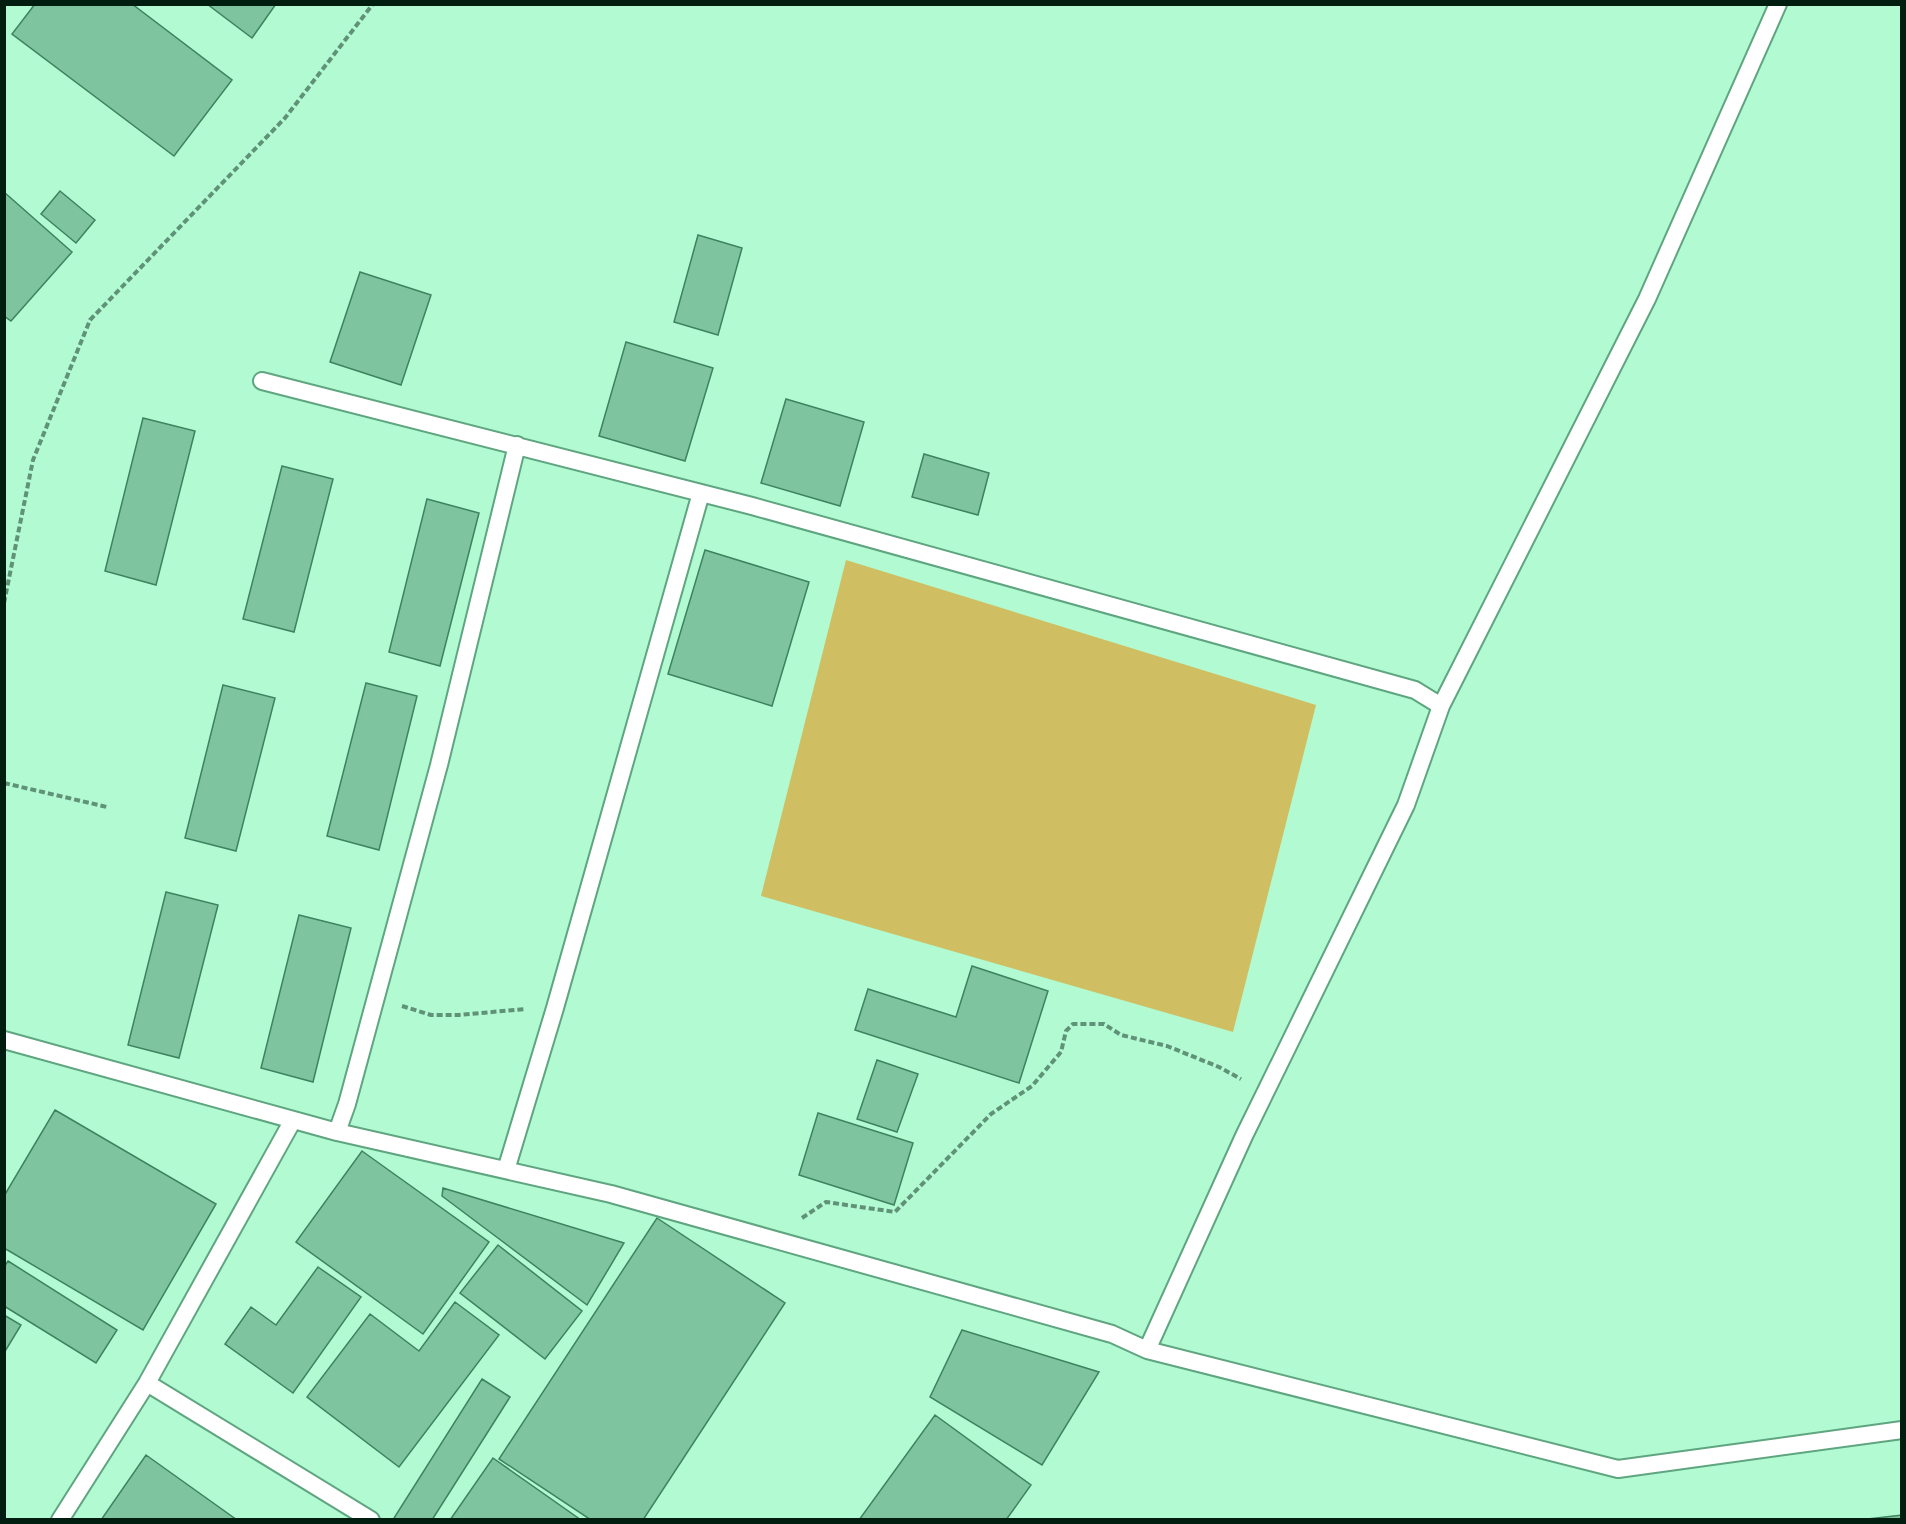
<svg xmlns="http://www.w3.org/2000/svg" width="1906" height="1524" font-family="'Exo 2',sans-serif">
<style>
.green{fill:#cfbf62}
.building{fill:#7ec49e;stroke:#3d8360;stroke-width:1.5}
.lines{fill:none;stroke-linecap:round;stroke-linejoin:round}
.lane-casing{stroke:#5fa580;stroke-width:20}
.path{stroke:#5f9277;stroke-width:4;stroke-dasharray:6 3;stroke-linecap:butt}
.lane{stroke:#fff;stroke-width:16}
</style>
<rect width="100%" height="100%" fill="#b2fad2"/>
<path class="green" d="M846 560 1316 705 1233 1032 761 896Z"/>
<path class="building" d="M35 4H132L232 80 174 156 12 34Z
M207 4H276L252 38Z
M60 191 95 220 76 243 41 214Z
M4 192 72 252 11 321 4 316Z
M698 235 742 248 718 335 674 322Z
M360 272 431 295 401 385 330 362Z
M626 342 713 368 685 461 599 436Z
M786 399 864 422 840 506 761 483Z
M143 418 195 431 156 585 105 571Z
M924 454 989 473 978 515 912 497Z
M282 466 333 479 294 632 243 619Z
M427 499 479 513 440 666 389 652Z
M705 550 809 582 772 706 668 674Z
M366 683 417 696 379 850 327 836Z
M223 685 275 698 236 851 185 838Z
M166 892 218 905 179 1058 128 1045Z
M299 915 351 928 313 1082 261 1068Z
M972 966 1048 991 1019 1083 855 1030 868 989 956 1017Z
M877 1060 918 1074 897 1132 857 1119Z
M55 1110 216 1204 143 1330 4 1248V1196Z
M818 1113 913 1143 894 1205 799 1175Z
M362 1151 489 1242 423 1334 296 1242Z
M443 1188 624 1243 587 1305 442 1196Z
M657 1218 785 1303 643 1520H591L499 1459Z
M498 1245 582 1311 545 1359 460 1293Z
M8 1261 117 1330 96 1363 4 1306V1267Z
M318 1267 361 1297 293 1393 225 1344 251 1307 276 1325Z
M455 1302 499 1335 399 1467 307 1397 370 1314 419 1351Z
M4 1315 21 1325 4 1353Z
M962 1330 1099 1372 1042 1465 930 1397Z
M482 1379 510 1397 432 1520H397L394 1518Z
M935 1415 1031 1485 1006 1520H859Z
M146 1455 237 1520H101Z
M493 1458 581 1520H450Z
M1902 1515V1520H1868V1519Z"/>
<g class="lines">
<defs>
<path id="lane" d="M262 381 752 506 1415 690 1441 706
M4 1040 337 1132 611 1194 1112 1334 1147 1350 1618 1469 1902 1430
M337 1132 347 1104 439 765 517 445
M506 1170 555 1008 701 493
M1147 1350 1244 1136 1406 805 1441 706 1647 299 1778 4
M147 1383 371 1520
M60 1520 147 1383 293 1120"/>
</defs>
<use href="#lane" class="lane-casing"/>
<path class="path" d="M4 603 33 460 90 320 285 118 373 4
M4 783 107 807
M402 1006 431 1015H459L525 1009
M802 1218 826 1202 895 1212 991 1114 1032 1086 1061 1052 1066 1031 1073 1024H1104L1121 1035 1167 1046 1219 1067 1241 1079"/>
<use href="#lane" class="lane"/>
</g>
<rect width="1906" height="1524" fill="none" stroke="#011d0f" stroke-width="12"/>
</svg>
